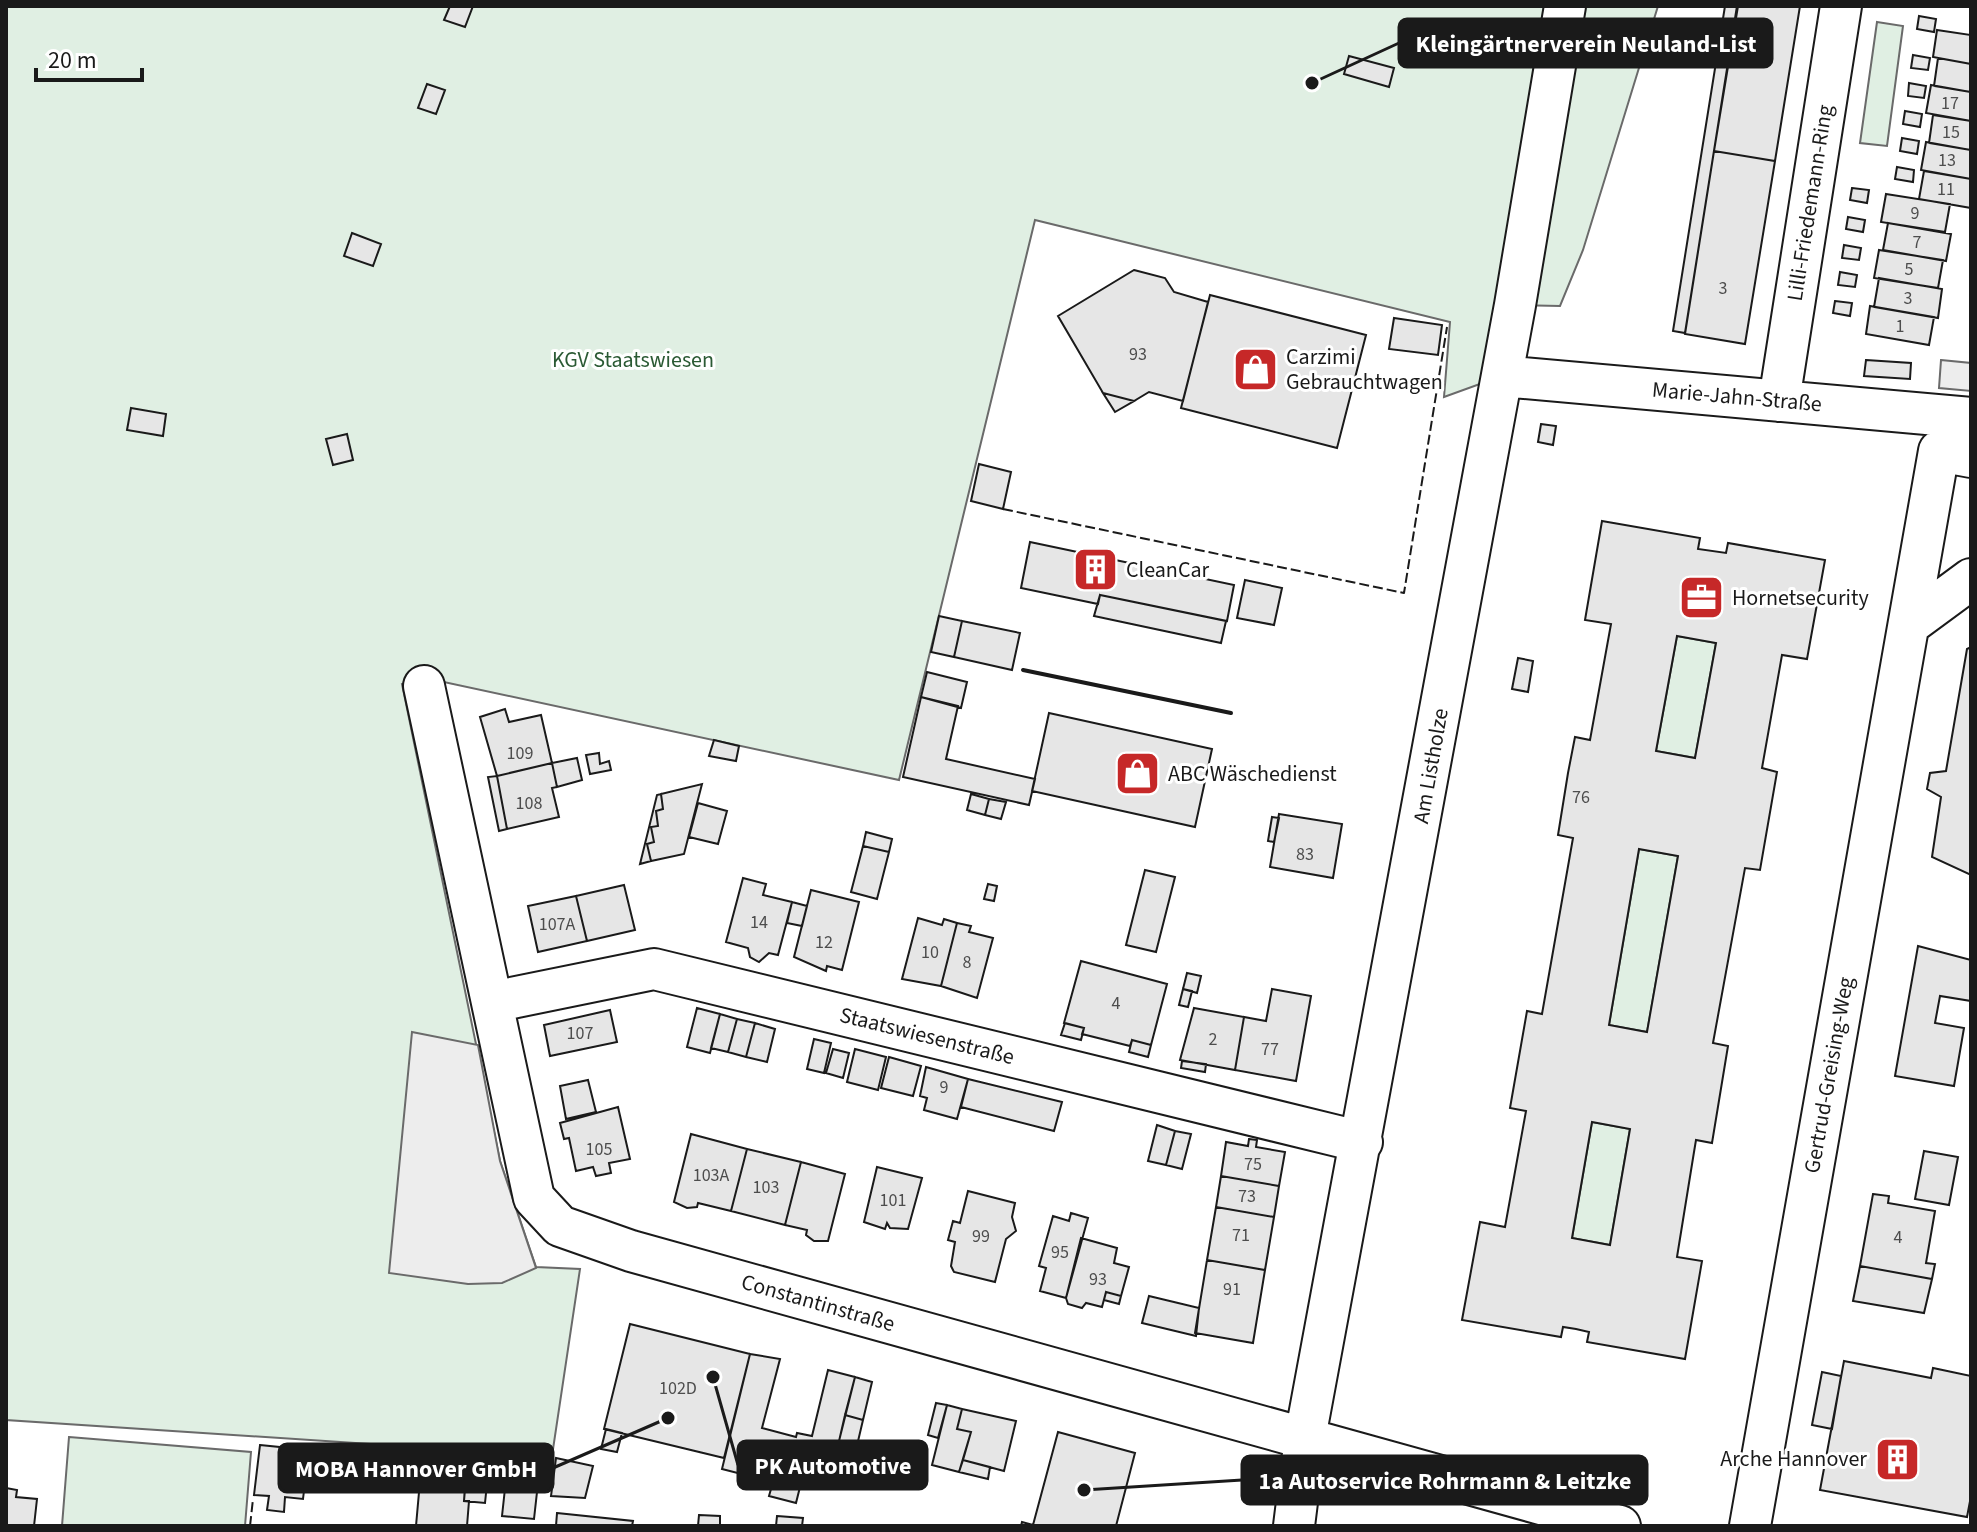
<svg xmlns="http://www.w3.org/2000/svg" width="1977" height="1532" font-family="'Source Sans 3',sans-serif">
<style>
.green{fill:#e0efe3;stroke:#6a6a6a;stroke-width:2}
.parking{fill:#ededed;stroke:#6a6a6a;stroke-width:2}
.building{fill:#e6e6e6;stroke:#1a1a1a;stroke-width:2;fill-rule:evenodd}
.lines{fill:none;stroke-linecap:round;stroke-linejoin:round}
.minor-casing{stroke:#1a1a1a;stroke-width:44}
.minor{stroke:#fff;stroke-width:40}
.fence{stroke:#1a1a1a;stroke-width:2;stroke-dasharray:10 4;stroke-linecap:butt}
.wall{stroke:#1a1a1a;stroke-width:4}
.labels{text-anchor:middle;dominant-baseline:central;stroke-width:6;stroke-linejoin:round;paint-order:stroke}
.number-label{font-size:18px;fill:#4d4d4d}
.street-label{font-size:22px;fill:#1a1a1a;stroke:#fff}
.poi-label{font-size:22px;fill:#1a1a1a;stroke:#fff;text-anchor:start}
.park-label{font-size:22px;fill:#2b5a34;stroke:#fff}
.leader{fill:none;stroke:#1a1a1a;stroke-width:3}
.callout-dot{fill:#1a1a1a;stroke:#fff;stroke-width:3}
.callout{fill:#1a1a1a;stroke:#1a1a1a;stroke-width:3}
.callout-label{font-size:24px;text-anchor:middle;font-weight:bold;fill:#fff}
</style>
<rect width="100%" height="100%" fill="#fff"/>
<path class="green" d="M6 6H1658L1583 250 1560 306 1515 305 1502 376 1444 397 1450 322 1035 220 899 780 430 679 402 684 500 1161 536 1267 580 1269 552 1456 6 1420Z
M1877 22 1903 26 1887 146 1860 143Z
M1677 636 1716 643 1695 758 1656 751Z
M1639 849 1678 856 1647 1032 1609 1025Z
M1592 1122 1630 1129 1610 1245 1572 1238Z
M69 1437 251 1452 245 1526H62Z"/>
<path class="parking" d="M1941 360 1971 363V391L1939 388Z
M412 1032 478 1045 500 1161 536 1268 502 1283 468 1284 389 1273Z"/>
<path class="building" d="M450 6H473L465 27 444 20Z
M1725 6H1737L1685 333 1673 331Z
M1738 6H1800L1775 161 1714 151Z
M1919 16 1936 19 1934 32 1917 29Z
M1937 30 1971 35V64L1933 57Z
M1913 55 1930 58 1928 70 1911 68Z
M1349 56 1394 68 1389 87 1344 74Z
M1938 58 1971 64V92L1934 86Z
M1909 83 1926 86 1924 98 1908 96Z
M427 84 445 90 436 114 418 108Z
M1931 85 1971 92V121L1926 113Z
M1905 111 1922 114 1920 127 1903 124Z
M1933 115 1971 121V150L1929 143Z
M1902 138 1919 141 1917 154 1900 151Z
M1926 142 1971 150V179L1921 170Z
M1714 151 1775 161 1745 344 1685 334Z
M1897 167 1914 170 1913 182 1895 179Z
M1924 171 1971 179V208L1919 199Z
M1852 188 1869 190 1867 203 1850 200Z
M1886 194 1950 204 1945 232 1881 222Z
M1848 217 1865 220 1863 232 1846 229Z
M1888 223 1951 234 1946 261 1883 250Z
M352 233 381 244 373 266 344 256Z
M1844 245 1861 248 1859 260 1842 258Z
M1879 250 1943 260 1938 288 1874 278Z
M1134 270 1165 278 1174 292 1208 302 1183 401 1149 392 1134 401 1103 393 1058 316Z
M1840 272 1857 275 1855 287 1838 285Z
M1879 278 1942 289 1938 318 1874 307Z
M1210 295 1366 335 1337 448 1181 408Z
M1835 301 1852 303 1850 316 1833 313Z
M1870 306 1934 317 1929 345 1866 334Z
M1394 318 1442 325 1438 355 1389 349Z
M1866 360 1911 363 1910 379 1864 376Z
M1103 393 1134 401 1115 412Z
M131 408 166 414 163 436 127 430Z
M1541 424 1556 426 1553 445 1538 442Z
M347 434 353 460 333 465 326 439Z
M979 464 1011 472 1003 509 971 501Z
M1602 521 1700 538 1698 549 1726 553 1728 543 1825 560 1807 659 1782 655 1762 768 1777 772 1760 870 1745 868 1713 1043 1728 1046 1712 1143 1696 1140 1694 1152 1677 1257 1702 1261 1685 1359 1587 1342 1589 1332 1576 1329 1563 1327 1561 1337 1462 1320 1480 1222 1505 1227 1526 1111 1510 1108 1527 1011 1542 1014 1573 838 1558 835 1568 773 1575 737 1590 740 1611 624 1585 620ZM1677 636 1716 643 1695 758 1656 751ZM1639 849 1678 856 1647 1032 1609 1025ZM1592 1122 1630 1129 1610 1245 1572 1238Z
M1030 542 1234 585 1227 621 1100 595 1098 604 1021 588Z
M1245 580 1282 588 1274 625 1237 618Z
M1100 595 1226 621 1221 643 1094 616Z
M939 616 962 621 954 657 931 652Z
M962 621 1020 633 1012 670 954 657Z
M1971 647V875L1932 857 1941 797 1927 789 1930 773 1946 771 1967 649Z
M1518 658 1533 661 1528 692 1512 689Z
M927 672 967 682 961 708 921 697Z
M921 697 958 706 946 759 1035 779 1029 805 903 777Z
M505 709 509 722 541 715 552 763 497 776 480 717Z
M1049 713 1212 749 1195 827 1032 791Z
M714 740 739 746 736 761 709 756Z
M599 753 600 764 609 761 611 770 590 774 586 755Z
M577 758 582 780 557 787 552 763Z
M552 763 557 787 552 788 559 817 507 829 497 776Z
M497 776 507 829 499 831 488 777Z
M702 784 684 854 651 861 647 844 654 842 651 827 658 826 656 811 663 809 661 794Z
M661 794 663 809 656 811 658 826 651 827 654 842 647 844 651 861 640 864 657 795Z
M971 794 989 799 985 815 967 810Z
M989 799 1006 802 1001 819 985 815Z
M698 803 727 811 718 844 689 837Z
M1279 814 1342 824 1333 878 1270 867Z
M1272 817 1279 818 1274 842 1268 841Z
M866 832 892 839 889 852 863 846Z
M863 846 889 852 877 899 851 892Z
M1145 870 1175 877 1156 952 1126 945Z
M743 878 766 884 763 895 792 902 778 955 769 953 759 962 750 957 748 948 726 942Z
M988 884 997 886 994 901 984 899Z
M624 885 635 930 587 941 576 896Z
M811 890 859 902 842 970 827 966 826 971 794 957Z
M576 896 587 941 538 952 528 906Z
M792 902 807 906 802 926 787 923Z
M918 918 942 925 944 919 957 923 941 986 902 979Z
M957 923 971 926 969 932 993 938 977 998 941 986Z
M1918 946 1971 960V1001L1940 996 1935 1023 1964 1028 1954 1086 1895 1076Z
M1081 961 1167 984 1151 1045 1132 1040 1130 1046 1082 1034 1084 1028 1064 1023Z
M1187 973 1201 976 1197 993 1183 989Z
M1183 989 1192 991 1188 1007 1179 1005Z
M1272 989 1311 996 1296 1081 1235 1070 1244 1017 1266 1021Z
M697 1008 720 1014 710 1053 687 1047Z
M1194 1008 1244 1017 1235 1070 1180 1060Z
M610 1010 617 1042 550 1056 544 1025Z
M720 1014 737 1019 728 1052 711 1048Z
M737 1019 755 1023 746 1057 728 1052Z
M755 1023 775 1029 767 1062 746 1057Z
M1065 1023 1084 1028 1081 1040 1061 1035Z
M814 1039 831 1043 824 1073 807 1069Z
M1132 1040 1151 1045 1148 1057 1129 1052Z
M833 1049 849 1053 843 1078 826 1073Z
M855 1049 886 1057 878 1090 847 1082Z
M889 1057 921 1066 913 1096 881 1088Z
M1182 1061 1206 1064 1205 1072 1181 1068Z
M926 1067 968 1079 957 1119 924 1110 927 1098 920 1096Z
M968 1079 1062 1102 1054 1131 961 1107Z
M588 1080 596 1112 566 1119 560 1086Z
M618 1107 630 1159 609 1163 611 1173 596 1176 593 1167 576 1171 569 1138 564 1139 560 1123Z
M1157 1125 1175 1131 1166 1165 1148 1161Z
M1175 1131 1191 1134 1182 1169 1166 1165Z
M691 1134 747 1149 731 1211 698 1203 697 1207 687 1208 674 1202Z
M1249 1139 1257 1140 1256 1147 1285 1152 1279 1186 1221 1176 1226 1142 1248 1146Z
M747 1149 801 1162 785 1225 731 1211Z
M1924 1151 1958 1157 1949 1205 1915 1199Z
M801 1162 845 1174 828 1241H814L806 1235 807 1230 785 1225Z
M877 1167 922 1178 908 1229 890 1228 887 1223 885 1229 864 1222Z
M1221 1176 1279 1186 1274 1217 1216 1207Z
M968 1191 1015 1203 1012 1217 1016 1231 1006 1239 995 1282 954 1272 951 1266 955 1242 948 1240 953 1221 960 1223Z
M1873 1194 1889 1196 1888 1203 1935 1211 1926 1263 1935 1264 1932 1279 1860 1266Z
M1216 1207 1274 1217 1265 1270 1207 1260Z
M1071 1213 1088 1218 1066 1298 1040 1291 1046 1268 1039 1266 1053 1216 1069 1221Z
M1081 1238 1117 1248 1114 1263 1129 1267 1121 1296 1106 1292 1102 1307 1086 1303 1082 1308 1068 1304 1066 1298Z
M1207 1260 1265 1270 1253 1343 1195 1333Z
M1860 1266 1932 1279 1924 1313 1853 1301Z
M1106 1292 1121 1296 1119 1304 1104 1300Z
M1149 1296 1199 1308 1196 1336 1142 1323Z
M630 1324 750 1354 724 1458 604 1429Z
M750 1354 780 1359 762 1428 796 1437 797 1433 812 1436 828 1370 855 1377 831 1473 805 1467 796 1503 769 1496 773 1482 722 1469Z
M1844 1361 1931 1378 1933 1368 1971 1376V1496L1967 1517 1820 1490Z
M1822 1372 1841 1376 1832 1429 1812 1425Z
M855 1377 872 1382 863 1420 845 1415Z
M936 1403 947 1405 938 1438 928 1435Z
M947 1405 962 1409 957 1429 971 1432 959 1472 932 1465Z
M962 1409 1016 1421 1004 1471 963 1460 971 1432 957 1429Z
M845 1415 863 1420 855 1454 837 1450Z
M606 1429 622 1433 617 1452 601 1449Z
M1058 1432 1135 1453 1116 1526H1021L1022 1522 1033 1525Z
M260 1445 309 1450 303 1499 285 1497 284 1512 267 1510 269 1496 254 1495Z
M468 1454 490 1455 485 1503 464 1501Z
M556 1458 593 1466 585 1498 551 1496Z
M963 1460 990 1467 988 1479 959 1472Z
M508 1461 540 1465 534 1519 502 1516Z
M420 1481 465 1486 464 1501H469L467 1526H416Z
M6 1488 17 1490 16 1497 37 1499 34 1526H6Z
M557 1513 633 1521 632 1526H556Z
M699 1515 720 1516V1526H698Z
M777 1516 803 1518 802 1526H776Z"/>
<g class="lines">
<defs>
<path id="minor" d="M1502 376 1971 418
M1779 401 1841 6
M1910 624 1971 579
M424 686 534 1198 560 1226 631 1251 1620 1526
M492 1002 654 969 1362 1142
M1294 1526 1305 1438 1515 305 1565 6
M1750 1526 1939 451 1971 457"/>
</defs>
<use href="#minor" class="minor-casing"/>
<use href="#minor" class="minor"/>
<path class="fence" d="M1003 509 1404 593 1447 327
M250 1526 253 1499"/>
<path class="wall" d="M1023 670 1231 713"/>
</g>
<defs>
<symbol id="shop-square" viewBox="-11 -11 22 22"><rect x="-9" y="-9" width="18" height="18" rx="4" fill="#c62828" stroke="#fff"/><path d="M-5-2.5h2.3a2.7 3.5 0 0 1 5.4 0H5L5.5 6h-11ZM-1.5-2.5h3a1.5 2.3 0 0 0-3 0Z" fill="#fff"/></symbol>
<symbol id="building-square" viewBox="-11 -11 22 22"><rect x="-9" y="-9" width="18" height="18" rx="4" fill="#c62828" stroke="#fff"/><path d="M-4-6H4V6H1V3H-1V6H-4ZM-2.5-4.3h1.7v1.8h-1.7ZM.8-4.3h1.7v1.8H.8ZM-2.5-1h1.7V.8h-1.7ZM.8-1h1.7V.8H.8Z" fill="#fff"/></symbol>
<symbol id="office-square" viewBox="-11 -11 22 22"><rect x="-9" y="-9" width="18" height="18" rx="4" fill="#c62828" stroke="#fff"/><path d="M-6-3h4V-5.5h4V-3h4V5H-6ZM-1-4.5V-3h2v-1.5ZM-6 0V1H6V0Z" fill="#fff"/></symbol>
</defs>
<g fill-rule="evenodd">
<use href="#shop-square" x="1230" y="344" width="51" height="51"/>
<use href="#building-square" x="1070" y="544" width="51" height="51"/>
<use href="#office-square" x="1676" y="572" width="51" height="51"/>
<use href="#shop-square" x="1112" y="748" width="51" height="51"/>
<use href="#building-square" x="1872" y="1434" width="51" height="51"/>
</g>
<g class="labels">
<g class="number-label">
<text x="1950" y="103">17</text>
<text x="1951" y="132">15</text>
<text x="1947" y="160">13</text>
<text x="1946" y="189">11</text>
<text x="1915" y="213">9</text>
<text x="1917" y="242">7</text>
<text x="1909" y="269">5</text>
<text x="1723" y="288">3</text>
<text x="1908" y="298">3</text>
<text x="1900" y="326">1</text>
<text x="1138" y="354">93</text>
<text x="520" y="753">109</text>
<text x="1581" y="797">76</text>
<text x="529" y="803">108</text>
<text x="1305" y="854">83</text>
<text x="759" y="922">14</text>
<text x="557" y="924">107A</text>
<text x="824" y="942">12</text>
<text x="930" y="952">10</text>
<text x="967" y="962">8</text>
<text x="1116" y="1003">4</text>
<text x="580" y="1033">107</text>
<text x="1213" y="1039">2</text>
<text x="1270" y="1049">77</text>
<text x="944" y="1087">9</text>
<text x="599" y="1149">105</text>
<text x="1253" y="1164">75</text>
<text x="711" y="1175">103A</text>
<text x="766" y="1187">103</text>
<text x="1247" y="1196">73</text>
<text x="893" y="1200">101</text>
<text x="1241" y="1235">71</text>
<text x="981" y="1236">99</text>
<text x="1898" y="1237">4</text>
<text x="1060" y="1252">95</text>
<text x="1098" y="1279">93</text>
<text x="1232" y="1289">91</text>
<text x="678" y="1388">102D</text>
</g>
<g class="street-label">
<text transform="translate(1810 203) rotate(-81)">Lilli-Friedemann-Ring</text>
<text transform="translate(1737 397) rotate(5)">Marie-Jahn-Straße</text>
<text transform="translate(1431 766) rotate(-80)">Am Listholze</text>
<text transform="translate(927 1036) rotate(14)">Staatswiesenstraße</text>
<text transform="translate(1829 1075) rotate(-80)">Gertrud-Greising-Weg</text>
<text transform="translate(818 1303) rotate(16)">Constantinstraße</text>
</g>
<g class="poi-label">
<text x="1286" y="357">Carzimi<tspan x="1286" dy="25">Gebrauchtwagen</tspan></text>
<text x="1126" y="570">CleanCar</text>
<text x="1732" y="598">Hornetsecurity</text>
<text x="1168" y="774">ABC Wäschedienst</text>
<text x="1867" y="1459" text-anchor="end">Arche Hannover</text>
</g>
<g class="park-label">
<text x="633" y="360">KGV Staatswiesen</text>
</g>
</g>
<path class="leader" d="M1312 83L1399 43M713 1377L738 1465M668 1418L553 1468M1084 1490L1242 1480"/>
<g class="callout-dot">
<circle cx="1312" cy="83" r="8"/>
<circle cx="713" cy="1377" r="8"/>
<circle cx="668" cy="1418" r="8"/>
<circle cx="1084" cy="1490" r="8"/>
</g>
<g class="callout">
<rect x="1399" y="19" width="373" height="48" rx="8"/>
<rect x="738" y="1441" width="189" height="48" rx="8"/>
<rect x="279" y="1444" width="274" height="48" rx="8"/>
<rect x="1242" y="1456" width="405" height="48" rx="8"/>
</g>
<g class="callout-label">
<text x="1586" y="52">Kleingärtnerverein Neuland-List</text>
<text x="833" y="1474">PK Automotive</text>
<text x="416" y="1477">MOBA Hannover GmbH</text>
<text x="1445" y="1489">1a Autoservice Rohrmann &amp; Leitzke</text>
</g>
<rect width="1977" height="1532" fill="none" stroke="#1a1a1a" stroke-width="16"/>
<path d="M36 68v12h106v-12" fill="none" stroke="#1a1a1a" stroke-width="4"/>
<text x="48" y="68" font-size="24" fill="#1a1a1a" stroke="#ffffff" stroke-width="6" paint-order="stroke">20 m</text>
</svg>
